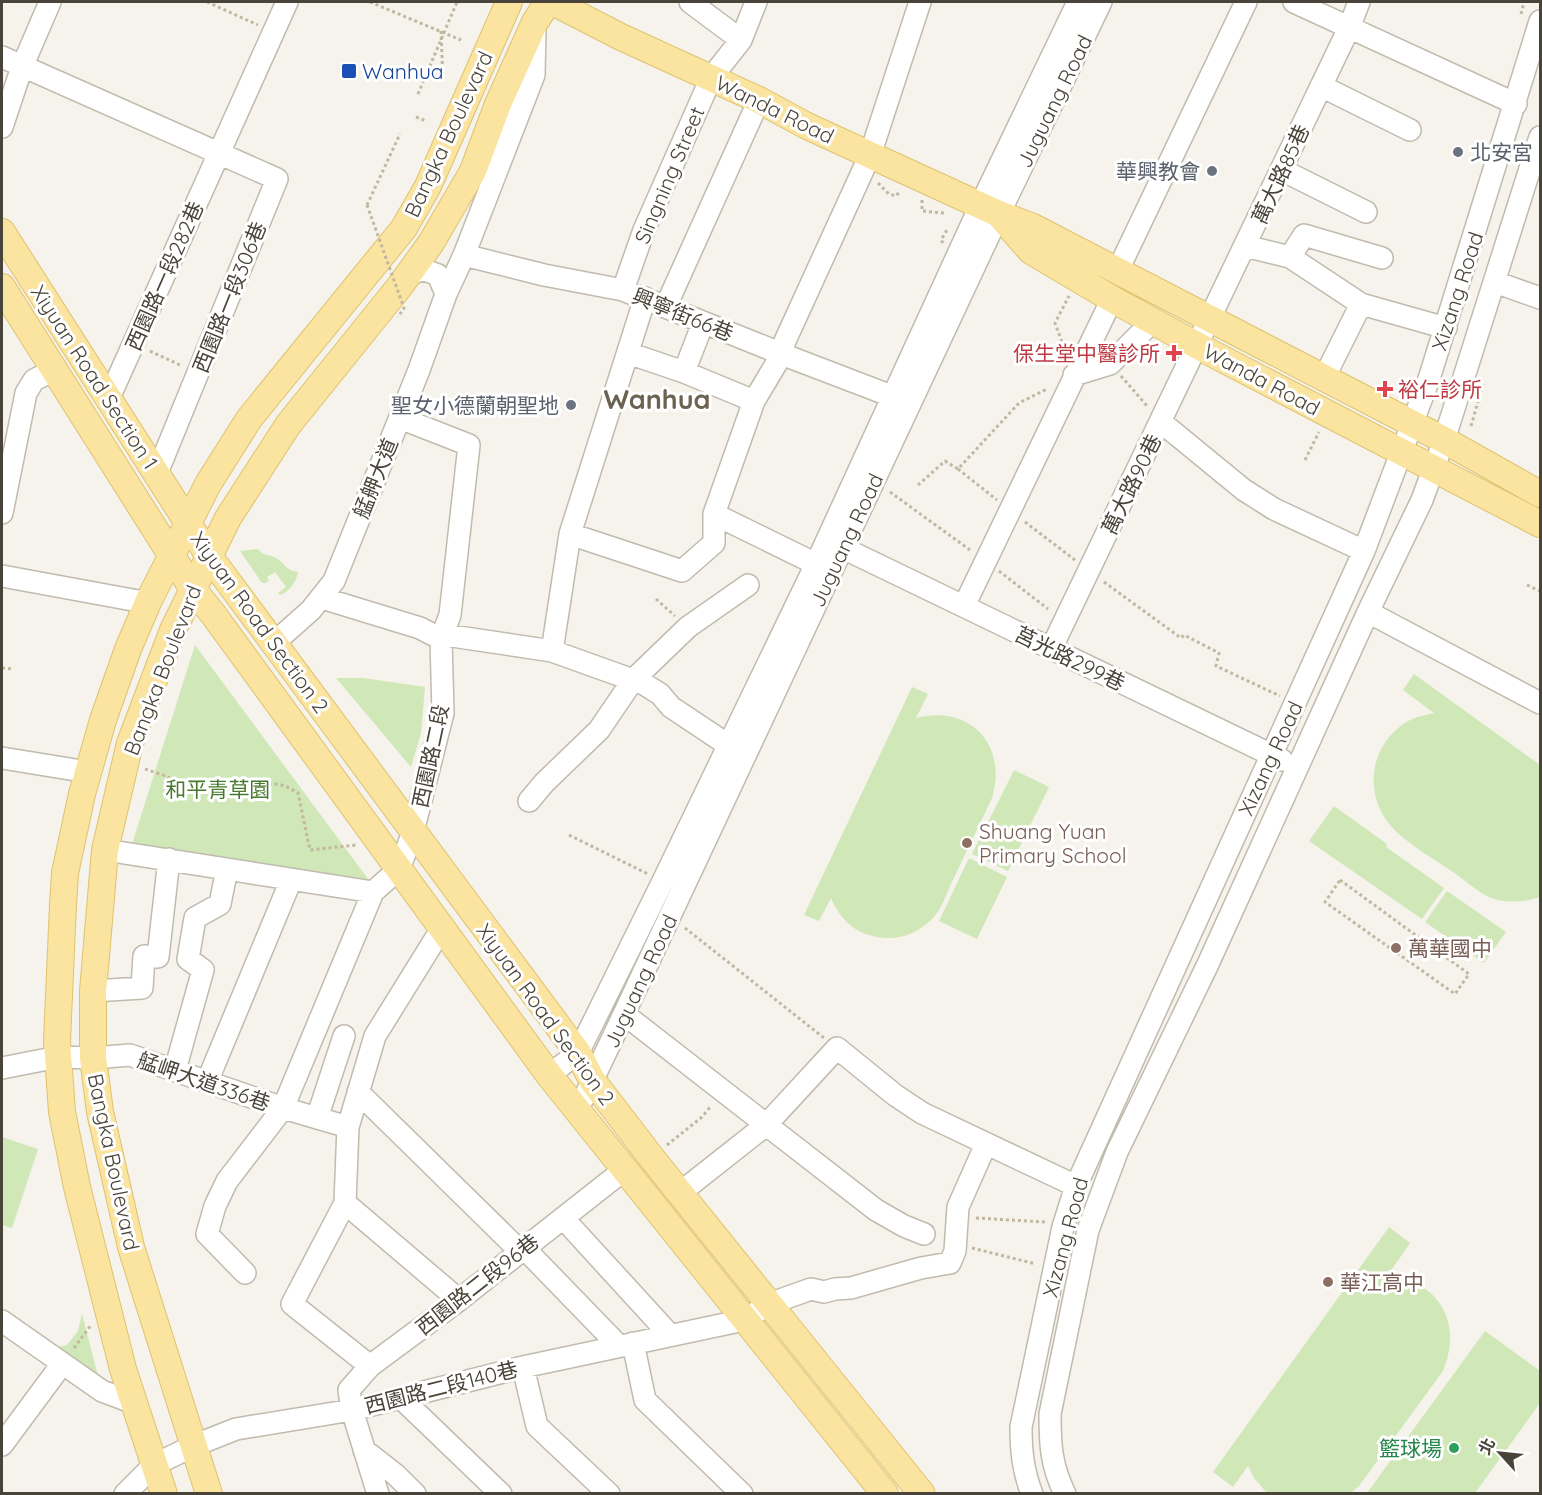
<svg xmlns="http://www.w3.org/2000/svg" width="1542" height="1495" font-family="Quicksand,'Noto Sans TC',sans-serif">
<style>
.green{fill:#d0e7b7}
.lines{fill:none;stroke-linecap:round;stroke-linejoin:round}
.minor-casing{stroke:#c1bbae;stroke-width:24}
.major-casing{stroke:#dfc26f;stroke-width:28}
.path{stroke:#c2b7a0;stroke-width:3;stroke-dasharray:3 3;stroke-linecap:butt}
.minor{stroke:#fff;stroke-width:21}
.major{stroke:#fae4a0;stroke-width:26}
.path-bridge{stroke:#c2b7a0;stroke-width:3;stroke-dasharray:3 3;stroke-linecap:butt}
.transit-dot{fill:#1a4fb4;stroke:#fff;stroke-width:2}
.worship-dot{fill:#6b7280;stroke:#fff;stroke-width:2}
.health-dot{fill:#e0444e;stroke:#fff;stroke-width:2}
.education-dot{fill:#8d6e63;stroke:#fff;stroke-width:2}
.leisure-dot{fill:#2e9e5b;stroke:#fff;stroke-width:2}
.labels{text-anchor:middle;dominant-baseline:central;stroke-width:6;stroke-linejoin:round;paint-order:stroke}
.transit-label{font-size:21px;fill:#164399;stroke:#fff;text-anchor:start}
.street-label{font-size:21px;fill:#494439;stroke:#fff}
.worship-label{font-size:21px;fill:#5b616d;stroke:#fff;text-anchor:end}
.health-label{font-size:21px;fill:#be3a42;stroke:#fff;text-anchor:end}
.park-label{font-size:21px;fill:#487a2e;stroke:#fff}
.education-label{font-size:21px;fill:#785e54;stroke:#fff;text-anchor:start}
.leisure-label{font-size:21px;fill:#27864d;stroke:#fff;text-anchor:end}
.district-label{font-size:27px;font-weight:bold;fill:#6c6251;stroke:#fff}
</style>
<rect width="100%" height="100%" fill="#f5f3ec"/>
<path class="green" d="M258 549C264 557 269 554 276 558 285 563 284 570 298 572 296 582 290 591 280 595L278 593 286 587 275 572 267 577 269 580 266 583H262L240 551Z
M195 645 371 883 132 844Z
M1414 674 1540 765V897C1525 902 1507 904 1491 898 1477 892 1465 880 1453 872 1434 859 1399 839 1387 821 1362 787 1373 738 1412 719 1419 716 1427 715 1434 713L1403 690Z
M336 678H363L425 687 421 733 411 767Z
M912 687 928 694 916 718C970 704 1008 745 992 798 979 826 965 854 952 882 946 894 942 909 933 918 917 935 895 942 873 936 853 932 839 917 831 898L819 921 804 915Z
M1014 770 1049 787 1008 871 972 854Z
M1334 806 1387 844 1386 847 1444 888 1422 919 1309 841Z
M969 858 1007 877 977 939 939 921Z
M1447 891 1506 932 1484 963 1425 922Z
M2 1137 38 1149 12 1228 2 1225Z
M1389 1227 1410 1243 1388 1275C1439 1282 1463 1322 1443 1371L1359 1486 1351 1493H1267L1254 1478 1248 1466 1233 1487 1213 1472Z
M82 1314 98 1376 58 1347 67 1345 78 1331Z
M1485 1331 1540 1371V1403L1475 1493H1367Z"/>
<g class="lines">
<defs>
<path id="minor" d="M690 2 741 40
M1294 2 1516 104
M2 57 277 179 157 473
M1321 86 1410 130
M2 127 22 67 50 2
M1282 170 1366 212
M1245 246 1290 257 1361 304 1446 328
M464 255 544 275 623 290 792 358 894 397
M1290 257 1304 235 1382 258
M1118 270 1246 2
M410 273 425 270 438 275 446 294
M1495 282 1540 298
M623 290 644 230 711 78 741 40 756 2
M666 306 759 100
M628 353 684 372 754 401
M684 372 703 323
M1074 375 1110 364 1153 321
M1324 378 1361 304
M109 398 287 2
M1161 422 1244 490 1274 509 1364 551
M2 513 26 393 34 380 54 370
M570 534 682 571 714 543V514
M843 548 1282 760
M816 564 714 514 754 401 782 354 785 341 870 155 920 2
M2 576 138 601 149 600
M322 598 420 628 441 639
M964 606 1112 299
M1368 612 1540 703
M441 639 452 636 552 651 644 684 660 694 671 707 728 745
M275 642 311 610 334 581 419 370 446 294 464 255 534 75 535 28
M1051 649 1349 28 1359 2
M552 651 570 534 645 298
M2 758 88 772
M529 801 544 783 599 730 633 680 688 627 748 585
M105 850 373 892 399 869 413 832 443 713 441 639 450 615 469 445 400 418
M442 928 375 1036 348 1127 345 1203 459 1300
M93 991 142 988 144 956 158 957 169 859
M624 1014 876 1210 904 1226 924 1234
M2 1068 58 1057 93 1058 130 1055 283 1108 348 1127
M175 1070 203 970 188 959 195 918 220 904 227 869
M549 1075 578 1053 663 881 816 564 981 204 1078 2
M207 1082 291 880
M358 1092 520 1251
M576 1109 586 1094 624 1014 999 214 1101 2
M317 1118 344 1036
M681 1192 766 1125 837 1048 895 1095 922 1113 1076 1186
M345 1203 292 1304 370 1366
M563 1218 670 1335
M524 1248 619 1346
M245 1273 207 1234 215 1206 227 1181 283 1108 373 892
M2 1321 102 1391 134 1403
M633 1343 645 1400 742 1494
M523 1367 537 1426 609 1494
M401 1398 501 1494
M2 1445 62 1364
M364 1450 396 1475 415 1494
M125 1494 154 1465 193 1446 236 1429 352 1410 523 1367 744 1320 769 1304 811 1289 824 1292 835 1289 851 1288 921 1268 950 1263 955 1251 958 1207 986 1144
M378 1494 352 1410 349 1390 370 1366 459 1300 624 1170
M1032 1494C1023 1471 1021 1451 1021 1427L1063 1227 1076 1186 1364 551 1429 379 1540 21
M1065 1494C1051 1465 1050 1445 1050 1414L1088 1230 1117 1152 1208 964 1368 612 1422 500 1444 440 1540 137"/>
<path id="major" d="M553 2 621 37 759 100 807 126 999 214 1033 227 1444 440 1540 494
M1001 217 1031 251 1112 299 1213 354 1540 524
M2 232 209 556 578 1053 592 1080 651 1157 922 1494
M2 287 192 588 213 614 549 1075 885 1494
M164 1494 123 1369 77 1187 62 1112 57 1041 63 905 65 873 82 794 103 720 128 649 149 600 208 484 249 419 404 228 428 186 509 2
M209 1494 131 1247 100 1112 93 1058V991L105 850 130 743 173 630 228 518 288 425 400 286 431 243 473 171 498 104 535 22 548 2"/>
</defs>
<use href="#minor" class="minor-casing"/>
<use href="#major" class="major-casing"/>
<path class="path" d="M207 2 258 25
M370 2 461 40
M1521 14 1524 2
M441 31 443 80
M416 117 426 121
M878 183 889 194 896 196 900 191
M922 200V211L944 213
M367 205 400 134
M943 243 941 240 947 230
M150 351 182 366
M1066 353 1055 323 1069 296
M1121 376 1148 407
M1471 426 1483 384
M1305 460 1319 432
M958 469 997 500
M918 485 945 461 958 469 1019 403 1047 389
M890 492 970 550
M1025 522 1075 560
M999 571 1048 609
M1104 582 1181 638 1184 635 1219 653 1216 666 1280 696
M1527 585 1540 591
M656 599 675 616
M2 668 13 669
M145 769 166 776 191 790 248 796C268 781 277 780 298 793L310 850 356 845
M569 835 648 874
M1340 880 1469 974 1455 994 1325 902Z
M685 928 824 1038
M667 1145 702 1117 711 1106
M976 1218 1045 1222
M972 1248 1036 1264
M74 1348 91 1325"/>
<use href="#minor" class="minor"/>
<use href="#major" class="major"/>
<path class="path-bridge" d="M418 94 457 2
M367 205 404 308 398 317"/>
</g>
<rect class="transit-dot" x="341" y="63" width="16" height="16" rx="3"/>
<g class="worship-dot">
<circle cx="1458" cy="152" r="6"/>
<circle cx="1212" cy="171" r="6"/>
<circle cx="571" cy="405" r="6"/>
</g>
<g class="health-dot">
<path d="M1171 344h6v6h6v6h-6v6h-6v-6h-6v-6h6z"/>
<path d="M1382 380h6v6h6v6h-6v6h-6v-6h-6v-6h6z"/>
</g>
<g class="education-dot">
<circle cx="967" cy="843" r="6"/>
<circle cx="1396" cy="948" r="6"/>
<circle cx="1328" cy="1282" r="6"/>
</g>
<circle class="leisure-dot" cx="1454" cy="1448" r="6"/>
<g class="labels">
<g class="transit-label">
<text x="362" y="71">Wanhua</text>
</g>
<g class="street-label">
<text transform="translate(1054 101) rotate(-64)">Juguang Road</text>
<text transform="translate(775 109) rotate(26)">Wanda Road</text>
<text transform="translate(448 134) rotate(-65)">Bangka Boulevard</text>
<text transform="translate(1280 174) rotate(-65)">萬大路85巷</text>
<text transform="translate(669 175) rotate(-67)">Singning Street</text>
<text transform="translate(164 276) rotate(-66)">西園路一段282巷</text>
<text transform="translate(1457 291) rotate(-72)">Xizang Road</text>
<text transform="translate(229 297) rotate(-68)">西園路一段306巷</text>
<text transform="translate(683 314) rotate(22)">興寧街66巷</text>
<text transform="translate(95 377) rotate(57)">Xiyuan Road Section 1</text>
<text transform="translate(1262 379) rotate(28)">Wanda Road</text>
<text transform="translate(375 478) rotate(-68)">艋舺大道</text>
<text transform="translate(1131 484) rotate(-64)">萬大路90巷</text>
<text transform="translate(846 540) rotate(-65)">Juguang Road</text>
<text transform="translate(260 622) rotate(54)">Xiyuan Road Section 2</text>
<text transform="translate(1070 658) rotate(26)">莒光路299巷</text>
<text transform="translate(162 670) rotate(-69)">Bangka Boulevard</text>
<text transform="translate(430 756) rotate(-78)">西園路二段</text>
<text transform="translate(1270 758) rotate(-65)">Xizang Road</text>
<text transform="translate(640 981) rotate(-65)">Juguang Road</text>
<text transform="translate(546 1014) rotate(54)">Xiyuan Road Section 2</text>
<text transform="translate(204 1081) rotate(19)">艋岬大道336巷</text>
<text transform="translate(114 1162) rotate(78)">Bangka Boulevard</text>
<text transform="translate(1065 1237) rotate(-75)">Xizang Road</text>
<text transform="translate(477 1284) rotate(-38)">西園路二段96巷</text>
<text transform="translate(441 1387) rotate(-14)">西園路二段140巷</text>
</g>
<g class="worship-label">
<text x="1470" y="152" text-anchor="start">北安宮</text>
<text x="1200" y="171">華興教會</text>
<text x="559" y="405">聖女小德蘭朝聖地</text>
</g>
<g class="health-label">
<text x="1160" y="353">保生堂中醫診所</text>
<text x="1398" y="389" text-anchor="start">裕仁診所</text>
</g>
<g class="park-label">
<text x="218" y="789">和平青草園</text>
</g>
<g class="education-label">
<text x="979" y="831">Shuang Yuan<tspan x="979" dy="24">Primary School</tspan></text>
<text x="1408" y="948">萬華國中</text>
<text x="1340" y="1282">華江高中</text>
</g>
<g class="leisure-label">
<text x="1442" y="1448">籃球場</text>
</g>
<g class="district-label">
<text x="657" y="399">Wanhua</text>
</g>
</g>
<rect width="1542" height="1495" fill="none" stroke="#494439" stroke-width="6"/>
<g transform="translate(1500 1453) rotate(297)" stroke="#ffffff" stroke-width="4.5" paint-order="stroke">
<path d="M0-4.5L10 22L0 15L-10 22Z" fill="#494439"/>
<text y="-9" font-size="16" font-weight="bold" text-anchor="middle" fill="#494439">北</text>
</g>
</svg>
